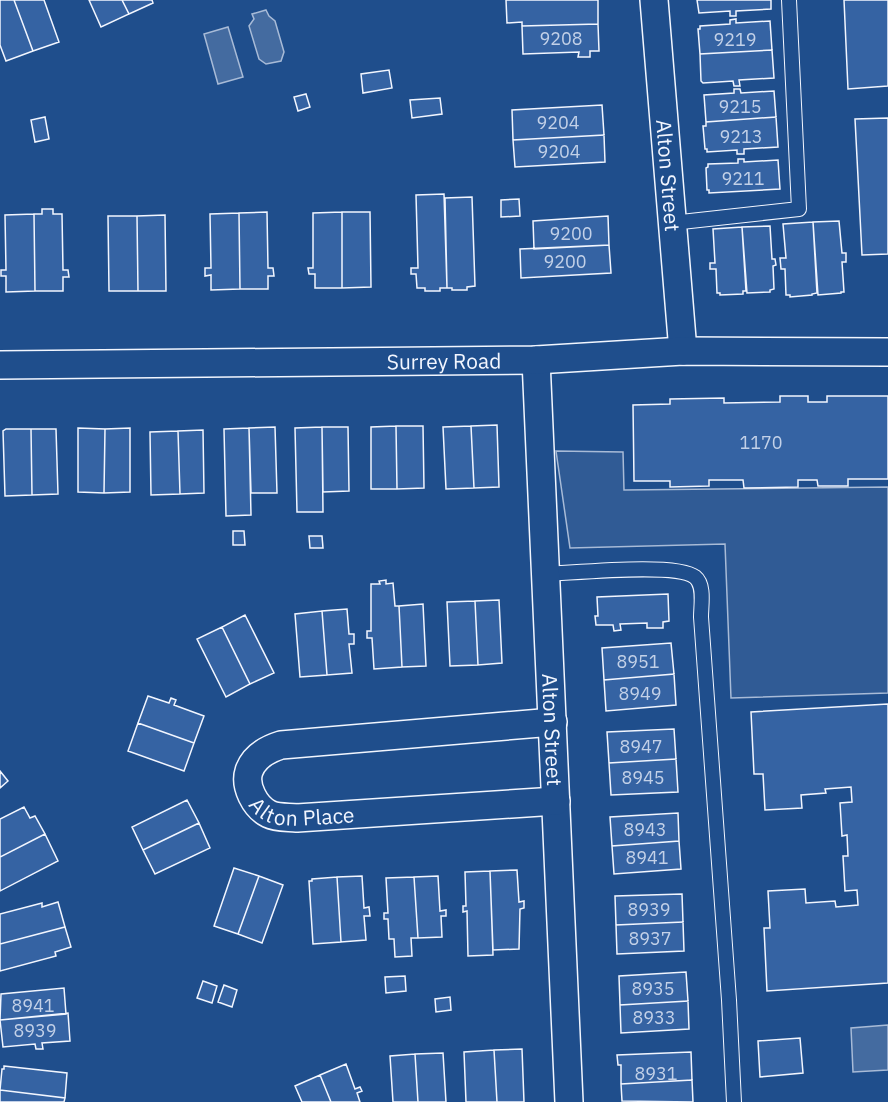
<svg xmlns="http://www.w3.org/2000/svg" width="888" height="1102" font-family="'IBM Plex Sans',sans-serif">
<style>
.built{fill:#305b95;stroke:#a8bbd7;stroke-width:1.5}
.water{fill:#446ba0;stroke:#a8bbd7;stroke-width:1.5}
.building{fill:#3563a3;stroke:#f2f6ff;stroke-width:1.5}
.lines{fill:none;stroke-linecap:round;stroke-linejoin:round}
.lane-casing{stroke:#f2f6ff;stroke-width:16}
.street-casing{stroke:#f2f6ff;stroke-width:30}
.lane{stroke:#1f4e8c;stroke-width:14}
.street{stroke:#1f4e8c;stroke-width:27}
.labels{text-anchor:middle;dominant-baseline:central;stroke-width:4.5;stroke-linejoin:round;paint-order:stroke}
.number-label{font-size:18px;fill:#c3d1e8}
.street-label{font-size:21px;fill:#f2f6ff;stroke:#1f4e8c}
</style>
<rect width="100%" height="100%" fill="#1f4e8c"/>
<path class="built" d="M556 451 623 452 624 490 888 487V693L731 698 725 544 570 548Z"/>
<path class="water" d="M266 10 269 16 275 21 284 52 281 61 266 64 259 59 249 26 254 19 252 14Z
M228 27 243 77 218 84 204 34Z
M888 1025V1070L853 1072 851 1028Z"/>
<path class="building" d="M0 0H14L33 51 6 61 0 45Z
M14 0H44L59 42 33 51Z
M89 0H122L129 14 101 27Z
M122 0H152L153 3 129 14Z
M506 0H598V24L522 26V22L507 23Z
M697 0H771V9L736 11V16H730V11L699 13Z
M844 0H888V86L848 89Z
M736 19V23L770 21 772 50 700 54 698 29H700V26L730 24V20Z
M598 24 599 51H590V57H578L579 52 523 54 522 26Z
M772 50 774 78 739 80 740 86H734L733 81 703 83 701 81 700 54Z
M389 70 392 88 363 93 361 74Z
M734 89H740L741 93 774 91 776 117 706 122 704 95 734 93Z
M306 94 310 107 298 111 294 97Z
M440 98 442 114 412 118 410 100Z
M602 105 604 135 513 140 512 110Z
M45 117 49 139 35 142 31 120Z
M776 117 778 147 744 149V154H737V150L707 152V149H705L703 126H706V122Z
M888 118V254L862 255 855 119Z
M604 135 605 162 515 167 513 140Z
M738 159H744V162L778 160 780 189 709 193V190H707L706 168 708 167V164L738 163Z
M444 194 447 288H440V291H425V288H417L416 274H411V268H418L416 195Z
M472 197 475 286 467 287V290H452V288H447L445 198Z
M519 199 520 216 501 217V200Z
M42 209H53V214H62L63 270H68L69 277H63V291H35L34 214H42Z
M267 212 268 268H273L274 276H268V289H240L239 213Z
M342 212V288H315V274H309L308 268H313V213Z
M342 212H370L371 287 342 288Z
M239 213 240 289 211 290V275L205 276V268H211L210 214Z
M34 214 35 291 6 292V276H1V270H6L5 215Z
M165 215 166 291H138L137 216Z
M108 216H137L138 291H109Z
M608 216 609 245 534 249 533 221Z
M839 221 842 253H846V262H842L844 292H841V293L818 295 813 222Z
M813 222 817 293 812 294V295L790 297V295H786L785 269H781L780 258H786L783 224Z
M770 226 772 259H775L776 265 773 266 774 289 770 290V292L747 293 742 227Z
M742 227 746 291H743V294L720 295V293H717L716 269H710V263H715L713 229Z
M609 245 611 273 521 278 520 249Z
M780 396H808V402H827V396H888V479H848V486H818L817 480H798V487L744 488 743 480H709V486L670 487V481H634L633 405 670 404V399L724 398V403L780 402Z
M497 425 499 487 474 488 471 426Z
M396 426 397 489H371V427Z
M396 426H423L424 488 397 489Z
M471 426 474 488 446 489 443 427Z
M275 427 277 493H251L249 428Z
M322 427H348L349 491 323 492Z
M322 427 323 512H297L295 428Z
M78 428 105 429 104 493 78 492Z
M130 428V492L104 493 105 429Z
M249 428 251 515 226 516 224 429Z
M6 429H31L32 495 5 496 3 431Z
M31 429H56L58 494 32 495Z
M203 430 204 493 180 494 178 431Z
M178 431 180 494 151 495 150 432Z
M233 531H244L245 545H233Z
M309 536H322L323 548H310Z
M386 580V584L393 583 395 606H399L402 667 374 669 372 638H367V631H371V584H380L379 581Z
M668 594 669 621 663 622V628H647V623L620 624 621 630 614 631 613 625H596L595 616H598L597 597Z
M499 600 502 663 478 665 475 601Z
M475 601 478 665 450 666 447 602Z
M423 604 426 666 402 667 399 606Z
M347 609 349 634H354V644H349L352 673 327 675 322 611Z
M322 611 327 675 300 677 295 614Z
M245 615 274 673 250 684 222 627Z
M222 627 250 684 226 697 197 639Z
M671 643 674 674 604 680 602 648Z
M674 674 676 705 606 711 604 680Z
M148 696 169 703 171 698 176 700 174 705 204 716 194 743 138 723Z
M888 704V983L767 991 764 928H770L768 891 805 889 806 903 835 901 836 907 858 905 857 890 845 891 843 856H848L847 835 842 836 840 803 852 802 851 787 825 789 826 793 801 795 802 808 765 810 763 774H754L751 712Z
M138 723 194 743 184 771 128 751Z
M674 729 676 759 609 763 607 732Z
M676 759 678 792 611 795 609 763Z
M0 771 8 781 0 788Z
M187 800 199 823 143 850 132 827Z
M24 807 30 818 35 816 45 834 0 857V819Z
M678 813 679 841 612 846 610 817Z
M199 823 210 848 155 874 143 850Z
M45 834 58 861 0 891V857Z
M679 841 681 869 614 874 612 846Z
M234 868 259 876 238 934 214 926Z
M517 870 519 902 524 901V908L520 909 519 949 493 950 490 871Z
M490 871 493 955 468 956 467 911 463 912V906H466L465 872Z
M259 876 283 885 262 943 238 934Z
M362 876 364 908 369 907 370 916H364L366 940 341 942 337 877Z
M438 876 440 911 446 910V916H441L442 937 418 938 414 877Z
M337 877 341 942 313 944 309 881H312V879Z
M414 877 418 938H411L412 956 395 957 394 939H389L388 919H384V913H388L386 878Z
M682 894 683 922 616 925 615 896Z
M58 902 65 927 0 944V914L42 903V907Z
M683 922 684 951 617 954 616 925Z
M65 927 71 947 55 952 56 956 0 971V944Z
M686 972 688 1001 620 1005 619 976Z
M405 976 406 991 386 993 385 977Z
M203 981 217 986 212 1003 197 998Z
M224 985 237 990 232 1007 218 1002Z
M64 988 66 1014 0 1020 1 994Z
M450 997 451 1010 436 1012 435 999Z
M688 1001 689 1029 621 1033 620 1005Z
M68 1013 70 1041 42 1043 43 1049H36L35 1044 3 1047 0 1020Z
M800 1038 803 1073 760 1077 758 1041Z
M522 1049 524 1102H497L494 1050Z
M494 1050 497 1102H466L464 1052Z
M691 1052 692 1080 621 1084V1065H618L617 1055Z
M443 1053 446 1102H418L415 1054Z
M415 1054 418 1102H393L390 1056Z
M346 1064 355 1089 360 1087 362 1091 357 1093 360 1102H331L320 1075Z
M4 1066 67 1073 65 1098 0 1090 2 1069H4Z
M320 1075 331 1102H302L295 1086Z
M692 1080 693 1102 622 1101 621 1084Z
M0 1090 65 1098 64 1102H0Z"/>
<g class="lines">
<defs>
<path id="lane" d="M672 223 799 209 789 0
M546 574C574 573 677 562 695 577 705 585 701 605 701 617L729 1000 734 1102"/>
<g id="street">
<path id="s1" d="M654 0 683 351"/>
<path id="s2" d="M536 360 569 1102"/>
<path id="s3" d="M0 365 536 360 683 351 888 352"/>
<path id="s4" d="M553 722 281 745C268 749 254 757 249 771 244 786 255 807 269 814 277 818 288 817 297 818L556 801"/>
</g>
</defs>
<use href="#lane" class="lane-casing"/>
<use href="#street" class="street-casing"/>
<use href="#lane" class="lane"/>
<use href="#street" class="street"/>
</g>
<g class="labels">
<g class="number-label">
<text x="561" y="38">9208</text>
<text x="735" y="39">9219</text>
<text x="740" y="106">9215</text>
<text x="558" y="122">9204</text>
<text x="741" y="136">9213</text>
<text x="559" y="151">9204</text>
<text x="743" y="178">9211</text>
<text x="571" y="233">9200</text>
<text x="565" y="261">9200</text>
<text x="761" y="442">1170</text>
<text x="638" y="661">8951</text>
<text x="640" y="693">8949</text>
<text x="641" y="746">8947</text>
<text x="643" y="777">8945</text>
<text x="645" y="829">8943</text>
<text x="647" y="857">8941</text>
<text x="649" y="909">8939</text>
<text x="650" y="938">8937</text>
<text x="653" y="988">8935</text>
<text x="33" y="1005">8941</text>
<text x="654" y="1017">8933</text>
<text x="35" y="1030">8939</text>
<text x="656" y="1073">8931</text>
</g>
<g class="street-label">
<text stroke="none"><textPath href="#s1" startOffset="176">Alton Street</textPath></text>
<text stroke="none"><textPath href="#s3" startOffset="444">Surrey Road</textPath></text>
<text stroke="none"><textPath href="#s2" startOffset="370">Alton Street</textPath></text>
<text stroke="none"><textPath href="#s4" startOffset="399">Alton Place</textPath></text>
</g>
</g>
</svg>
